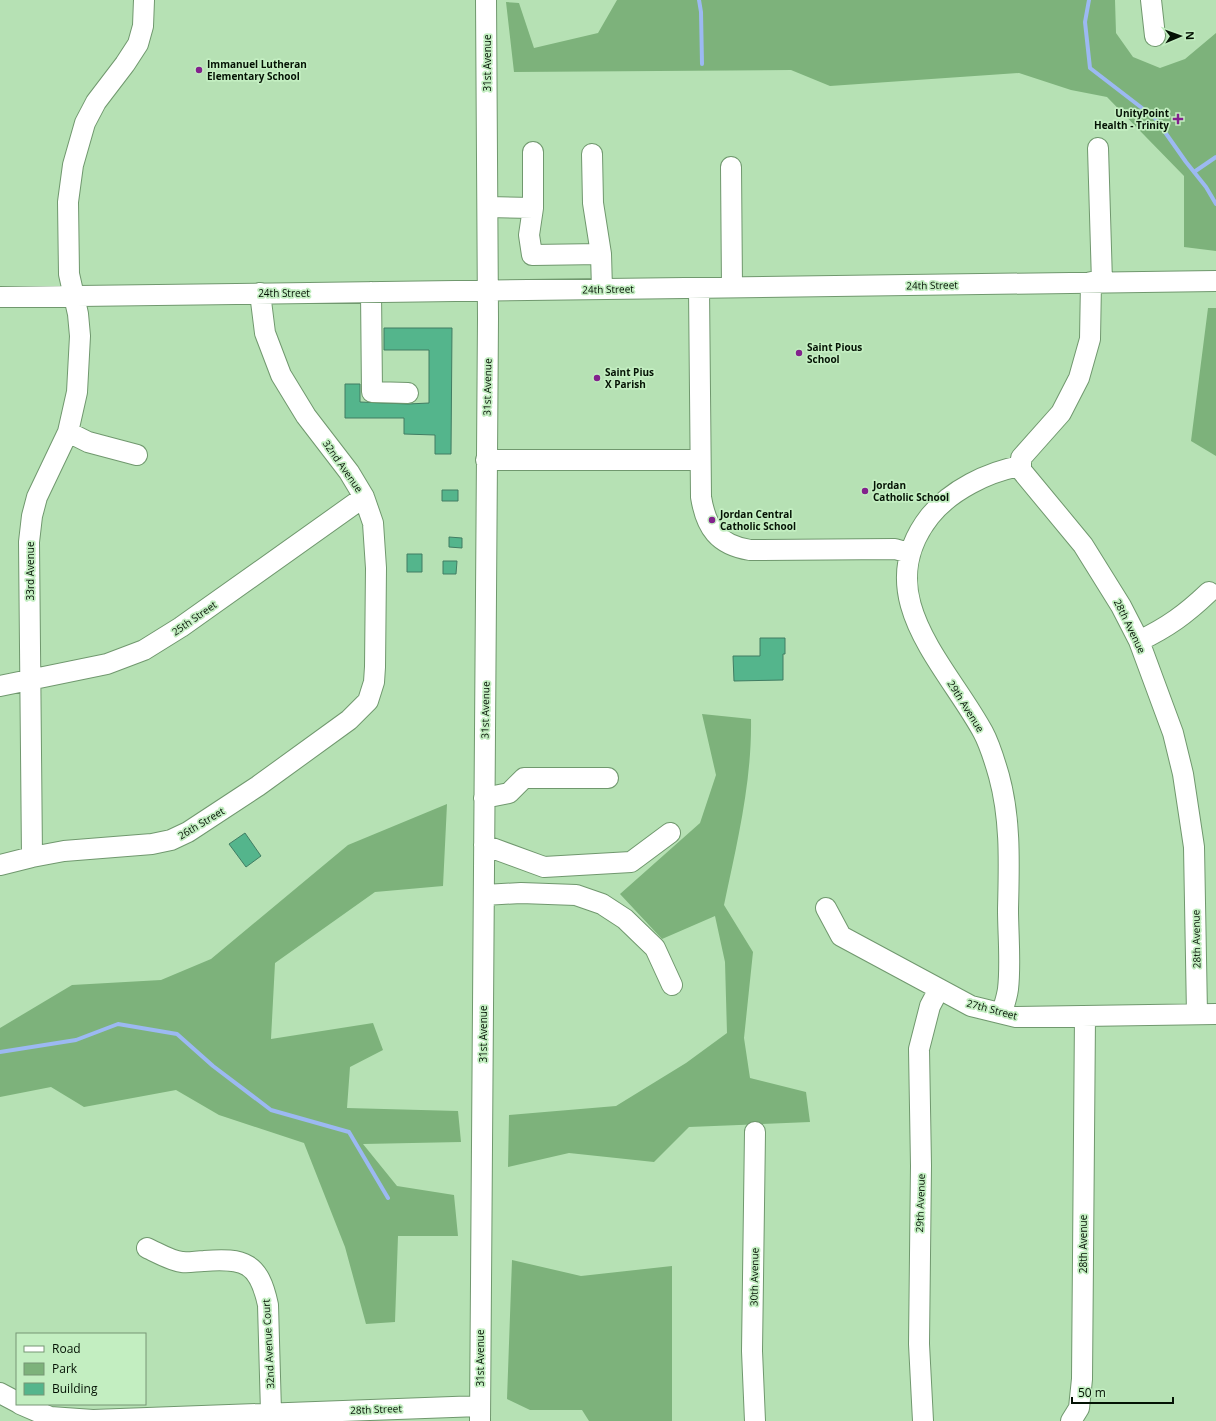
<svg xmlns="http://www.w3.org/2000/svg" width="1216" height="1421" font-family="'Open Sans',sans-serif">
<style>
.green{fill:#7db27b}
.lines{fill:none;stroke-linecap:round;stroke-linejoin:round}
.stream{stroke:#9cb9f2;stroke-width:4}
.building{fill:#54b58c;stroke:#417d63}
.minor-casing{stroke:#70986e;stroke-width:22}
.minor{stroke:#fff;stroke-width:20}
.poi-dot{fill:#82228c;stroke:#c3eec1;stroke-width:1.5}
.labels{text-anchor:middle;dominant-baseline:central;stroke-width:3.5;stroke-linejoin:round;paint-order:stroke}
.street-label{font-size:10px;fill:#041204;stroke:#c3eec1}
.poi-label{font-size:10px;font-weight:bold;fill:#041204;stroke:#c3eec1;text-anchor:start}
</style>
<rect width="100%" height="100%" fill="#b6e1b4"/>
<path class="green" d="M617 0H1115L1116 33 1133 57 1160 68 1185 59 1216 33V251L1184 247V176L1107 97 1071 90 1019 73 830 86 791 70 514 72 506 2 519 3 534 48 598 33Z
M1208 308H1216V456L1191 441Z
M702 714 751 719C752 782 737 843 724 905L753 952 744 1038 750 1078 806 1092 810 1122 689 1127 654 1162 569 1153 508 1167 509 1115 616 1106 686 1063 727 1033 725 962 715 916 662 939 620 894 700 823 716 775Z
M447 804 443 886 375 892 275 963 271 1039 373 1023 383 1050 350 1067 347 1108 458 1111 461 1142 363 1144 397 1186 454 1195 458 1236H398L395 1322 366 1324 345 1247 304 1143 219 1115 176 1090 84 1107 51 1087 0 1097V1028L72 985 161 980 211 959 348 845Z
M512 1260 581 1276 672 1266V1421H589L582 1410H530L507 1399Z"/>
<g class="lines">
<path class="stream" d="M699 0 701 12 702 64
M1089 0 1085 22 1090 68 1155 118 1186 162 1206 187 1216 204
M1194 172 1216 157
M0 1052 76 1040 118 1024 177 1034 213 1066 271 1110 349 1132 388 1198"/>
</g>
<path class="building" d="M384 328H452L451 454H435V435L404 434V418H345V384H360V402L408 404 429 403V350H384Z
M442 490H458V501H442Z
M449 537 462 538V548L449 547Z
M407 554H422V572H407Z
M443 561H457L456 574H443Z
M760 638H785V654H783V680L734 681 733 656H760Z
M245 833 261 856 246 867 229 844Z"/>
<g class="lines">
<defs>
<path id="minor" d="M1151 0 1155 36
M1098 148 1102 282
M533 152V208L529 235 532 255 601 254
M592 154 593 203 601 254 602 289
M731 167 732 287
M488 207 533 208
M1091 282 1090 339 1079 378 1061 413 1021 458V470L1083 545 1121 606 1139 641 1173 733 1183 774 1194 847 1197 1014
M699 288 701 497C706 528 718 545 750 550L895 549 909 553
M371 292 372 392 408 393
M0 297 1216 281
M68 432 88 442 137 455
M486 460H700
M1139 641C1168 627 1186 614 1209 592
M0 686 107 664 144 650 181 627 364 497
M484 798 509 793 524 778H608
M484 845 544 867 631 862 670 833
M32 857 29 542 32 516 37 497 68 432 77 392 80 336 78 314 69 274 68 202 73 165 85 123 96 102 125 64 138 44 143 26 144 0
M0 865 32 857 64 851 152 844 171 840 188 832 258 786 349 720 368 701 374 682 375 667 376 568 373 523 364 497 349 472 306 416 281 375 265 333 260 293
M484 895 521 893 576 895 602 904 625 919 655 948 672 985
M826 908 841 936 971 1006 1016 1017 1216 1014
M1002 1013C1004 1005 1007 997 1008 989 1011 964 1008 934 1008 909 1009 865 1011 820 999 776 995 762 990 745 983 732 946 664 868 595 930 516 951 490 988 472 1020 466
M147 1248C158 1253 171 1261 182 1262 189 1263 197 1261 204 1261 244 1258 259 1262 268 1305L271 1412
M0 1393 17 1402
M20 1404 50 1417 93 1420 480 1406
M480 1421 488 318 486 0
M755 1421 752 1351 755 1132
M923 1421 919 1344 921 1166 919 1049 930 1006 939 989
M1071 1421 1079 1408 1082 1379 1085 1016"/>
</defs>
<use href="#minor" class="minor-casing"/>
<use href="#minor" class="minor"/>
</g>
<g class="poi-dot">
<circle cx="199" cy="70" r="4"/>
<path d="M1176 113h4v4h4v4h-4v4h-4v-4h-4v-4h4z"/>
<circle cx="799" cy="353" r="4"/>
<circle cx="597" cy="378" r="4"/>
<circle cx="865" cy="491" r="4"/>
<circle cx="712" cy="520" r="4"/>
</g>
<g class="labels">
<g class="street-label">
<text transform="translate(487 63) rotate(-90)">31st Avenue</text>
<text transform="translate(932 285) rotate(-1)">24th Street</text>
<text transform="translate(608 289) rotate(-1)">24th Street</text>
<text x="284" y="293">24th Street</text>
<text transform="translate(487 387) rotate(-89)">31st Avenue</text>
<text transform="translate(343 466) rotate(55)">32nd Avenue</text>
<text transform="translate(30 571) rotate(-90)">33rd Avenue</text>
<text transform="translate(194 618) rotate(-35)">25th Street</text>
<text transform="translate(1130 626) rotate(64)">28th Avenue</text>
<text transform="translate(966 706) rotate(58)">29th Avenue</text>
<text transform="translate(485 710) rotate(-89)">31st Avenue</text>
<text transform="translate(201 823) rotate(-31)">26th Street</text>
<text transform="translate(1196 939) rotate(-91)">28th Avenue</text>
<text transform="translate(992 1009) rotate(15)">27th Street</text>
<text transform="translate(483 1034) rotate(-90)">31st Avenue</text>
<text transform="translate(920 1203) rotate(-88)">29th Avenue</text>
<text transform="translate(1083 1244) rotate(-90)">28th Avenue</text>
<text transform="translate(754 1277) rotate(-89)">30th Avenue</text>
<text transform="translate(268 1344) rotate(-93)">32nd Avenue Court</text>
<text transform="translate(480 1358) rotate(-90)">31st Avenue</text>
<text transform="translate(376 1409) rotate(-2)">28th Street</text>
</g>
<g class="poi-label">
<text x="207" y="64">Immanuel Lutheran<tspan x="207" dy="12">Elementary School</tspan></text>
<text x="1169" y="113" text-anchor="end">UnityPoint<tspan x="1169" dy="12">Health - Trinity</tspan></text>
<text x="807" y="347">Saint Pious<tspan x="807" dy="12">School</tspan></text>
<text x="605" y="372">Saint Pius<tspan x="605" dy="12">X Parish</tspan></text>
<text x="873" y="485">Jordan<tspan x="873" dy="12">Catholic School</tspan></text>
<text x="720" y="514">Jordan Central<tspan x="720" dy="12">Catholic School</tspan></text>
</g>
</g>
<rect x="16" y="1333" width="130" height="72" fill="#c3eec1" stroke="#779675"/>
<rect x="24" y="1346" width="20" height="6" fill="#ffffff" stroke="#779675"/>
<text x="52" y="1353" font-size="12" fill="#041204">Road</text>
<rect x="24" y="1363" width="20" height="12" fill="#7db27b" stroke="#779675"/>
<text x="52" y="1373" font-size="12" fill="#041204">Park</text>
<rect x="24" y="1383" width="20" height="12" fill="#54b58c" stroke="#779675"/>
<text x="52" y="1393" font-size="12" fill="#041204">Building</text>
<g transform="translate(1180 36) rotate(88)" stroke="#c3eec1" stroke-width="3" paint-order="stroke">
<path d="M0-3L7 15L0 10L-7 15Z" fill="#041204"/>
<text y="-6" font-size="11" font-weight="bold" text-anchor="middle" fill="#041204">N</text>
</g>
<path d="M1072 1397v6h101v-6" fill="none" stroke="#041204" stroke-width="2"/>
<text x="1078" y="1397" font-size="12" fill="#041204" stroke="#c3eec1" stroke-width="3" paint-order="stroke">50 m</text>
</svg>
